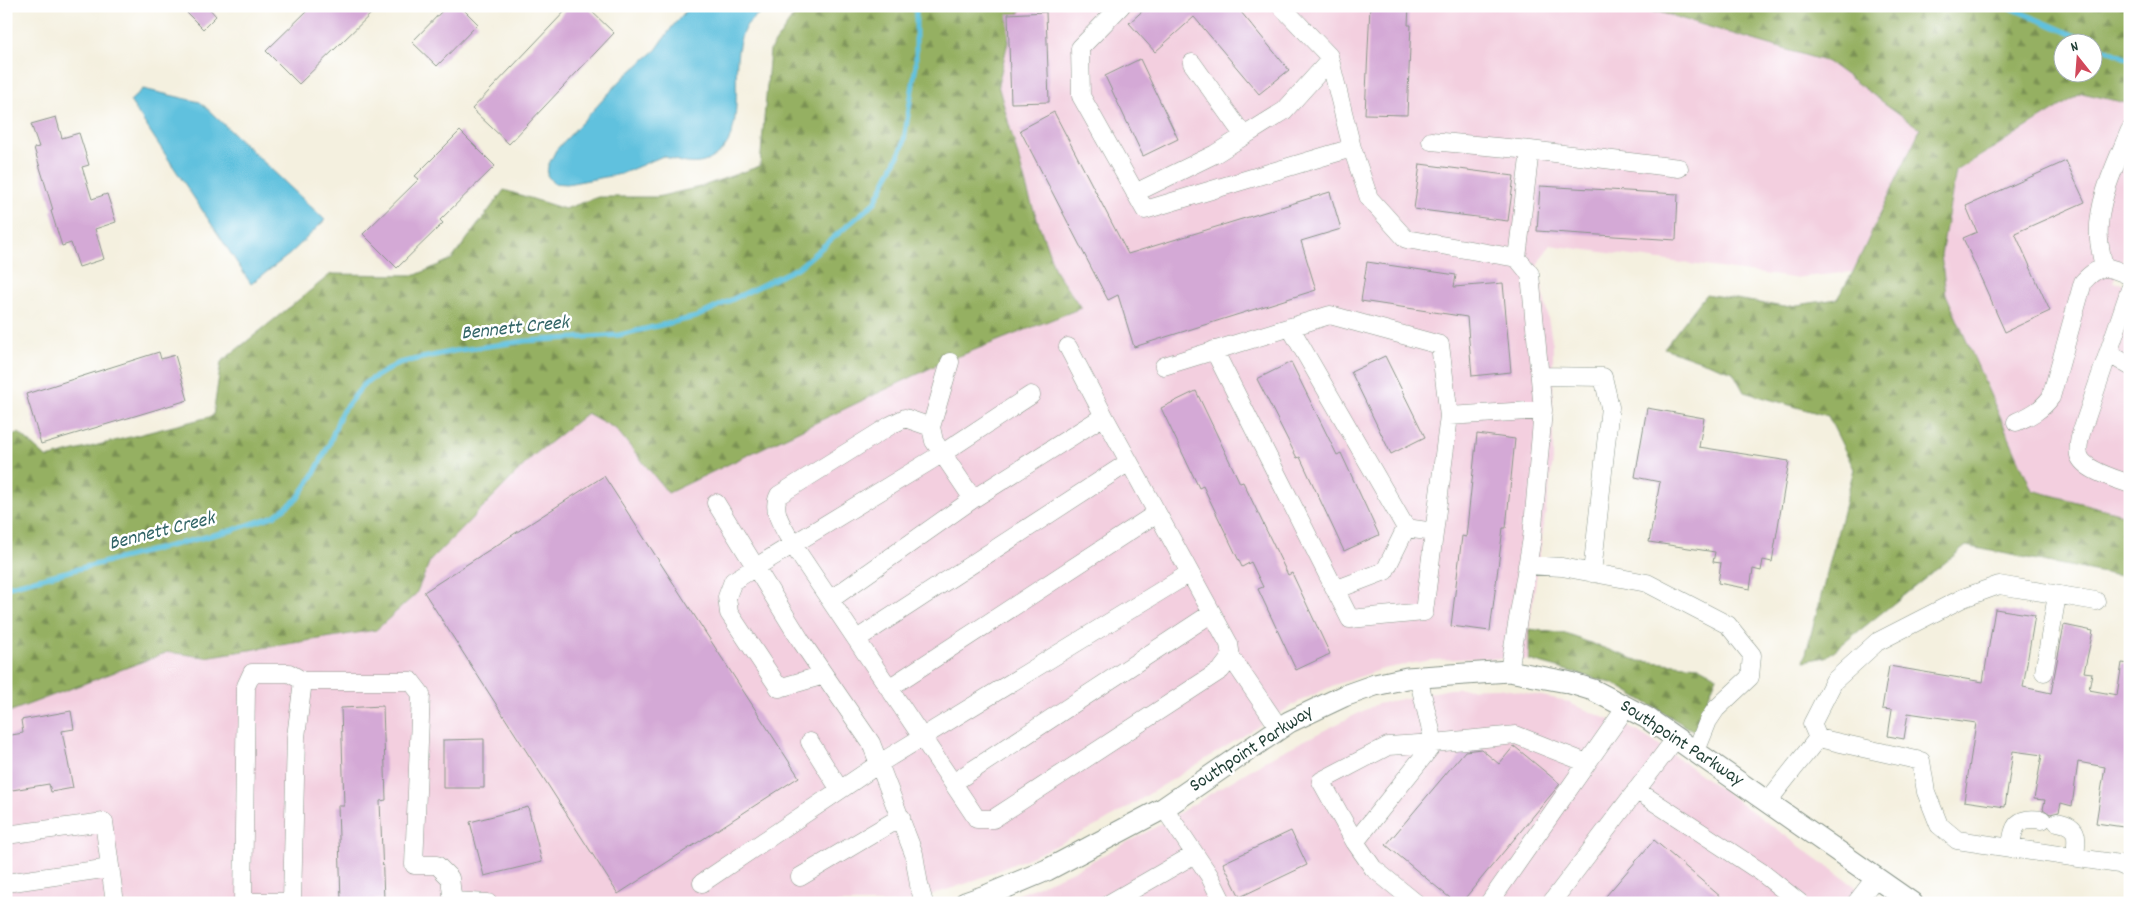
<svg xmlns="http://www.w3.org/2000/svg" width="2136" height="909" font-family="Dekko,sans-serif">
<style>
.built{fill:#f3cfdf}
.forest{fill:url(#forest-firs);stroke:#5a764b;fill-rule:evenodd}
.water{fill:#60c1de;stroke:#407f89}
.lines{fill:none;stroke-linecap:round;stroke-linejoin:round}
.stream{stroke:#60c1de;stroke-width:5}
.building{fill:#d4a9d6}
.minor-casing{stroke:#8a968a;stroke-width:19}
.major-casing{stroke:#8a968a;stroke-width:23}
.minor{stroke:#fff;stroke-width:18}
.major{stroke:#fff;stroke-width:21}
.labels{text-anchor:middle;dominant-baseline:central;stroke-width:5;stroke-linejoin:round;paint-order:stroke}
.street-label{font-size:19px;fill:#1f3d34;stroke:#fff}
.water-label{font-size:20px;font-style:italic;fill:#326567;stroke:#fff}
</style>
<defs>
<pattern id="forest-firs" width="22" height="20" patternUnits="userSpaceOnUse" patternTransform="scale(1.25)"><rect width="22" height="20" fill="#95b062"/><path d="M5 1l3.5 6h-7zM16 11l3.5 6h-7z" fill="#799052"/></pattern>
</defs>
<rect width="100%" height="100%" fill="#fff"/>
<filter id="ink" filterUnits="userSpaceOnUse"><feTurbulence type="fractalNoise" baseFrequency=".02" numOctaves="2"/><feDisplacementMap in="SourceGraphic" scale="10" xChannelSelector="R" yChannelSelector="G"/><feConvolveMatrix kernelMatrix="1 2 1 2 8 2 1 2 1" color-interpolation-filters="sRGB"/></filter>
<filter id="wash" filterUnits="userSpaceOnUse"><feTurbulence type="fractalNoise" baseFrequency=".0096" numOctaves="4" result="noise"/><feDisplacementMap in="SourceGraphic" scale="20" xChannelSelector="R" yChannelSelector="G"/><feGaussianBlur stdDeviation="1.12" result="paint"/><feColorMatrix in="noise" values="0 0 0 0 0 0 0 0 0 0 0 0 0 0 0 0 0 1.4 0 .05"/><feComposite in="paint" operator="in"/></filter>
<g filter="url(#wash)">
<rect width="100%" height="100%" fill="#f4f0df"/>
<path class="built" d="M1023 6H1492L1659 12 1828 62 1920 129 1853 272 1793 278 1550 245 1538 264 1553 345V460L1529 629V660L1488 658 1430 660 1383 669 1334 685 1298 702 1102 823 1049 849 968 883 906 903H6V713L168 652 205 657 416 594 430 561 534 455 587 413 616 429 668 493 939 364 1080 308 1055 270 1029 196 997 85 1011 29Z
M2082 93 2130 104V257L2125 255 2114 282 2130 286V516L2032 490 1946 294 1941 255 1956 172Z
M1499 688 1562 700 1637 731 1678 758 1878 903H999L1073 871 1154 828 1273 756 1377 704 1450 689Z"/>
<path class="forest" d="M800 6H1023L1011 29 998 85 1029 196 1055 270 1081 308 939 364 668 493 616 429 587 413 534 455 430 561 416 594 376 630 205 657 168 652 6 713V436L19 433 47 458 213 416 221 362 331 274 416 275 452 259 504 190 565 209 598 197H657L700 187 760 166 770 50Z
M1492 6H2130V104L2082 93 1956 171 1941 255 1946 294 2032 490 2130 516V578L1966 546 1826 657 1804 661 1854 469 1828 416 1744 392 1733 372 1664 348 1706 294 1784 307 1837 299 1853 272 1920 129 1828 62 1659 12ZM2064 42H2094V72H2064Z
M1529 629 1566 634 1639 661 1699 666 1717 676 1694 731 1615 684 1529 660Z"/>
<path class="water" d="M690 6H767C761 13 749 20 745 28 725 65 751 129 717 155 699 169 682 163 663 156L621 174 567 184 553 183 547 175 548 166 556 150 624 77 656 50 672 27Z
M143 89 200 102 325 220 290 254 251 284 130 101Z"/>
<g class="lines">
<path class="stream" d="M2006 6 2090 42
M2094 44 2130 60
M6 587 233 530 274 516 297 499 314 474 329 445 341 413 365 383 399 363 454 351 525 341 619 335 696 317 799 267 875 202 903 146 916 65V6"/>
</g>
<g id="blocks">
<path class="building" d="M194 6H207L216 16 203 29 187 13Z
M312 6H379L299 84 266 51Z
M447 6H460L478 24 437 66 412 42Z
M570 6H586L614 33 509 144 472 109Z
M1148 6H1236L1289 70 1259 94 1194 17 1155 52 1129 23Z
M1370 6H1409L1408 25H1411L1407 115 1365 114Z
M1046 12 1049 102 1011 103 1008 14Z
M1140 59 1178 139 1143 156 1105 76Z
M1054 112 1128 254 1330 192 1341 229 1301 241 1316 290 1134 347 1118 295 1108 300 1020 130Z
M56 117 62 138 79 133 89 165 82 167 92 199 107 194 116 222 95 229 104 259 79 267 71 243 62 246 51 211 53 210 34 148 39 147 31 124Z
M460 131 495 166 440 220 443 223 397 268 363 234 419 179 415 176Z
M2066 161 2085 202 2015 233 2050 311 2005 332 1963 238 1977 232 1966 206Z
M1420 164 1514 176 1508 221 1414 209Z
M1540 186 1678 194 1676 240 1537 231Z
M1367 262 1456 275 1454 287 1503 283 1511 372 1472 376 1467 317 1361 301Z
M159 352 161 359 175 355 188 400 41 444 26 394Z
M1385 356 1425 437 1391 454 1351 372Z
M1291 362 1337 455 1341 453 1379 535 1344 551 1300 457 1297 458 1257 379Z
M1196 391 1240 483 1243 482 1288 575 1292 573 1330 654 1296 670 1258 589 1263 587 1251 562 1242 567 1203 486 1199 488 1161 408Z
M1647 408 1704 418 1699 447 1789 461 1772 562 1763 560 1761 571 1753 569 1750 589 1718 583 1721 563 1713 562 1715 552 1649 542 1660 482 1635 477Z
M1477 434 1515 439 1506 528H1503L1490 631 1451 626 1462 536 1466 537Z
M604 476 799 777 618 894 424 592Z
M1995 609 2035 615 2023 687 2051 693 2064 625 2093 631 2084 672 2092 673 2089 690 2117 695 2122 663 2130 664V828L2096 823 2105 767 2078 762 2072 806 2061 803 2059 812 2050 814 2043 809 2045 800 2034 799 2042 755 2013 751 2005 807 1964 801 1976 723 1908 713 1904 739 1888 736 1892 710 1882 709 1889 666 1983 682Z
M383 706 386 800 380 801 384 899 341 901 338 806H344L341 708Z
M71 711 74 729 62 731 73 788 51 792 49 784 6 791V736L23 733 21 720Z
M484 739V788H443V740Z
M1514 746 1560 784 1461 903H1456L1386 845 1465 751 1481 749 1499 764Z
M528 807 542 862 484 876 470 822Z
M1291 831 1307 865 1240 897 1223 863Z
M1654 840 1728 903H1600Z"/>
</g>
</g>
<g filter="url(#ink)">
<use href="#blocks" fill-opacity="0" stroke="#8a968a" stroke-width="1"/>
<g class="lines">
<defs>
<path id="minor" d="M1121 6 1080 48 1081 96 1145 210 1352 148
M1281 6 1329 56 1352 148 1369 198 1406 239 1517 258 1530 274 1543 410 1532 538 1509 671
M1192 63 1244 136
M1431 141 1530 150
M1135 193 1215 154 1284 111 1330 60
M1517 258 1530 150 1679 168
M2104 267C2102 258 2100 249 2099 240 2096 202 2116 164 2130 130
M2130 289 2083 427C2080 436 2077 446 2079 455 2083 470 2116 479 2130 484
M1290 327 1406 528 1434 532
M1068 347 1104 416
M1214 350 1350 619 1424 612 1449 416
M2108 353 2130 366
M1164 366 1330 315 1440 345 1449 416 1543 410
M1540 376 1603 377 1610 407 1592 573
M1104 416 1229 644 1231 657 1221 670 993 819H977L793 545C785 529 770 512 779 495L891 425 905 418 931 427 934 441 973 499Z
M2016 422C2030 416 2042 410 2051 397L2083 282C2100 263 2108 266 2130 276
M931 427 950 362
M716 503 801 641 871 743 914 854 919 885 924 903
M1527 565 1562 567 1647 583 1728 625 1752 655 1750 677 1716 709 1708 721 1696 751
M1335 590 1385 571 1406 528
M830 600 973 499
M2096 601 1999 585 1963 598 1877 642 1834 681 1812 724 1818 738 1921 761 1926 792 1939 825 1957 840 2119 864 2130 869
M857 639 1129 462
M1231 657 1280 729
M2044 672 2057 595
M824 675 779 688 729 613 727 597 733 581 943 453 1031 395
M889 688 1157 513
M810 742 840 790
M953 783 1212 613
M1636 790 1761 872 1800 903
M1768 801 1818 738
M1164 808 1209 875 1223 903
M2057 822C2080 826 2077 837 2075 857
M6 835 104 822 115 903
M1355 842 1434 743 1516 735 1587 763
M2011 848C2013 825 2017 816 2042 820
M800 877 901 817
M6 883 110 868
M702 883 880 763 1190 573
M453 901 488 903
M243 902H292L296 737 303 681
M243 903 246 686 252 673H289L303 681H411L421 694 414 865H437L450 878 453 903
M1110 903 1195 854
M1416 903 1373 868 1355 842 1321 781 1388 746 1434 743 1418 677
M1489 903 1627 706
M1551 903 1676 738
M1856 903 1876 877"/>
<path id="major" d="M965 903 988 895 1047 870 1164 808 1289 722 1344 696 1375 685 1407 678 1509 671 1567 682 1593 690 1647 718 1912 903"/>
</defs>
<use href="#minor" class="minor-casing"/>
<use href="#major" class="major-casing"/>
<use href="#minor" class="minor"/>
<use href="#major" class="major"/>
</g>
</g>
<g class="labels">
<g class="street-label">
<text transform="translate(1681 744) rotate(33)">Southpoint Parkway</text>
<text transform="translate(1252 750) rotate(-33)">Southpoint Parkway</text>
</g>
<g class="water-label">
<text transform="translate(515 329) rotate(-6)">Bennett Creek</text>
<text transform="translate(162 532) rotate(-14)">Bennett Creek</text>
</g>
</g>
<rect width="2136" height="909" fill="none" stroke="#fff" stroke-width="25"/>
<g transform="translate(2078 58) rotate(343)"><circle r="24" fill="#ffffff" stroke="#a5b1ae"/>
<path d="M0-4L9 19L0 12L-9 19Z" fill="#d1495b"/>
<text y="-8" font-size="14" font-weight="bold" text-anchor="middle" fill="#1f3d34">N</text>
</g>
</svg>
